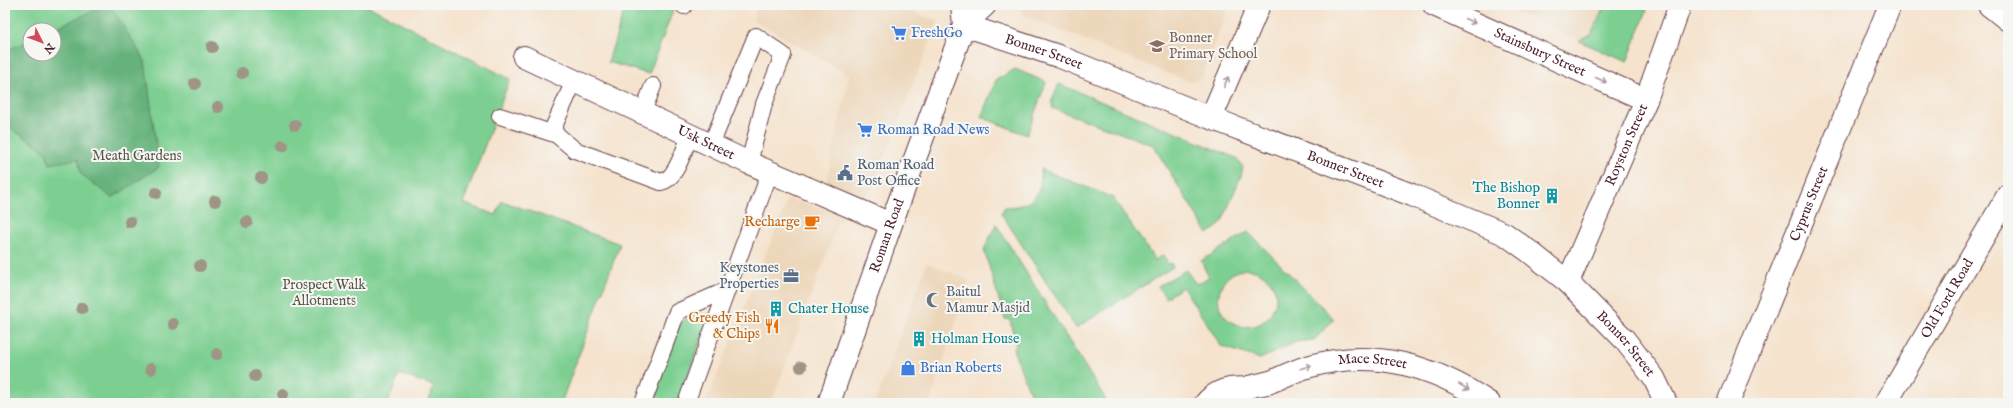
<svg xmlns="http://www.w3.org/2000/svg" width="2013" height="408" font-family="'IM FELL English',serif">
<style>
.built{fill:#edd7bb}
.green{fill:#7ccf91;stroke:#63775e;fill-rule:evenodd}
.forest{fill:#65b27b;stroke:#586853}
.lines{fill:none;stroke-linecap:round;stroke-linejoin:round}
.lane-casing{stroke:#643c43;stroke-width:18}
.street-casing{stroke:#643c43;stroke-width:24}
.secondary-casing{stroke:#643c43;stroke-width:24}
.lane{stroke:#fff;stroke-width:16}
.street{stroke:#fff;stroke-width:22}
.secondary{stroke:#fff;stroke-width:22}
.tree{fill:#9f9485}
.oneway{stroke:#ae9aa0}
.labels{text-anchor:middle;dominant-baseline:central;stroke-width:4;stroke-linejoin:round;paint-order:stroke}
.shop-label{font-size:14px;fill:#366cbe;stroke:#f6f6f2;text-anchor:start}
.education-label{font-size:14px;fill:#785e54;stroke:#f6f6f2;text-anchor:start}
.street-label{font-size:14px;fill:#4a1f2b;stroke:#f6f6f2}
.park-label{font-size:14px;fill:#59544a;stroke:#f6f6f2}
.service-label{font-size:14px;fill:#4e5e75;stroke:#f6f6f2;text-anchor:start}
.culture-label{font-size:14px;fill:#0d838f;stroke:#f6f6f2;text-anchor:start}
.food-label{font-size:14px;fill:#c56008;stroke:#f6f6f2;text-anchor:end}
.worship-label{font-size:14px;fill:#5b616d;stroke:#f6f6f2;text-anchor:start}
</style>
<rect width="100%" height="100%" fill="#f6f6f2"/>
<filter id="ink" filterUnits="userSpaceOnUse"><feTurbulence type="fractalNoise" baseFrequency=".025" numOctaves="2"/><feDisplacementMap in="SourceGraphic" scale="8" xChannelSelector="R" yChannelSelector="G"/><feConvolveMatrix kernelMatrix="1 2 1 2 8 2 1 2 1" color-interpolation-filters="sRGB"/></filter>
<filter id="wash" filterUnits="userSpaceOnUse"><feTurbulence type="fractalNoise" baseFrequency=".012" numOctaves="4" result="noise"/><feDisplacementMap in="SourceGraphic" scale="16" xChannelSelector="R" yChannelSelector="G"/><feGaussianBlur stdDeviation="0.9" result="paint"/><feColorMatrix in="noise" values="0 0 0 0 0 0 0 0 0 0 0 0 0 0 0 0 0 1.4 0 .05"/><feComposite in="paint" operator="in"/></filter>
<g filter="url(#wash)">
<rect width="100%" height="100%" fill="#f5e3ce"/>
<path class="built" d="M758 5H912L909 11 938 21 872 188 838 223 771 403H706L788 199 821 208 849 75 752 19Z
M1019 5H1229L1202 77 1189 82 1023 15Z
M1501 5H1649L1627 62Z
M927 263 969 280 930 403H875Z"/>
<path class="green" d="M5 5H366L510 79 463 203 496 215 502 201 620 244 561 403H428L434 386 399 374 388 403H5ZM30 30H54V54H30Z
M626 5H675L649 74 608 62Z
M1605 5H1637L1647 10 1627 62 1579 41 1591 35Z
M1015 69 1046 82 1027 135 981 117 996 80Z
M1059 84 1236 158 1243 167 1241 176 1221 224 1208 234 1153 145 1052 108 1053 104 1051 103Z
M1041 169 1113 198 1155 260 1163 255 1168 264 1171 263 1173 267 1076 328 1001 213 1005 207C1031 207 1043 196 1041 169Z
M996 224 1108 403H1034L1013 349 1016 346 1010 320 1005 319 984 250Z
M1248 232 1334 319 1314 340 1296 342 1260 359 1221 346 1183 287 1166 298 1158 286 1186 270 1196 284 1209 278 1201 261ZM1246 269C1265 271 1282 287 1274 307 1259 346 1204 321 1222 285 1227 275 1236 271 1246 269Z
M697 313 711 314 677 403H650L678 326 685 319Z"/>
<path class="forest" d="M106 5H110L145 61 159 167 112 198 81 174 78 159 50 164 46 153 37 145 13 130 5 121V51L30 40V54H54V30H51Z"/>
</g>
<g filter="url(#ink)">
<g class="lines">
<defs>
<path id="lane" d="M684 6V5
M574 81 551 133 557 135 575 150 661 182C676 180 684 149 690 136
M642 114 653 86
M500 116 551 133
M711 145 756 36 783 55 764 104 749 163
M643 403 677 312 727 290
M686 403 770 172
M1202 403C1213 388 1230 383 1248 386"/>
<g id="street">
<path id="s1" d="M1434 5 1646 100"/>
<path d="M1989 5 2008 20"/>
<path id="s2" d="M964 25 1058 56 1211 118 1412 195 1505 234 1530 252 1568 282 1624 339 1654 378 1666 403"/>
<path id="s3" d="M524 57 749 163 891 224"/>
<path d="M1211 118 1259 5"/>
<path id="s4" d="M1568 282 1646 100 1680 5"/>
<path id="s5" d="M1224 403C1230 398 1236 392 1243 389 1252 385 1261 385 1270 382 1282 377 1294 371 1307 367 1372 347 1435 366 1489 403"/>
<path id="s6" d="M1728 403 1890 5"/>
</g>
<g id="secondary">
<path d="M964 25 985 5"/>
<path id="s7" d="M829 403 891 224 964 25 962 5"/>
<path id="s8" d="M1886 403 2008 195"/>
</g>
</defs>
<use href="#lane" class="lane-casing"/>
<use href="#street" class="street-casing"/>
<use href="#secondary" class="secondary-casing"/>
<use href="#lane" class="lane"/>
<use href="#street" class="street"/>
<use href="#secondary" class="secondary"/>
</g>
<g class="tree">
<circle cx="212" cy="47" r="6"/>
<circle cx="242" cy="73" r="6"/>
<circle cx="195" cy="84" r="6"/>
<circle cx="218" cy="107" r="6"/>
<circle cx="295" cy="125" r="6"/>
<circle cx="283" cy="146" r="6"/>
<circle cx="261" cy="178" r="6"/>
<circle cx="156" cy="193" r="6"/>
<circle cx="215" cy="201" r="6"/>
<circle cx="130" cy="222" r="6"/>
<circle cx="247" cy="222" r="6"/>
<circle cx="200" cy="266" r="6"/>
<circle cx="82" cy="308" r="6"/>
<circle cx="173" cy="324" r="6"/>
<circle cx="217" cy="354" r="6"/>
<circle cx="801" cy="367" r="6"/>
<circle cx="151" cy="369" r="6"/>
<circle cx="255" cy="376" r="6"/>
<circle cx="283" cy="394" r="6"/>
</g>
<defs><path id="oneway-shaft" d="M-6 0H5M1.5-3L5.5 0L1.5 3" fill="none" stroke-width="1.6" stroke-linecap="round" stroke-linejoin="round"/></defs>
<g class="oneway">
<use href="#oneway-shaft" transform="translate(1470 21) rotate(24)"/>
<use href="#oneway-shaft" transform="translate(1601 80) rotate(24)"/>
<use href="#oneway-shaft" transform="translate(1226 82) rotate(-67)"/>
<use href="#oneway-shaft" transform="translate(1306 367) rotate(-17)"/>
<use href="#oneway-shaft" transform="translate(1464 387) rotate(30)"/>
</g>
</g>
<defs>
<symbol id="supermarket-bare" viewBox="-9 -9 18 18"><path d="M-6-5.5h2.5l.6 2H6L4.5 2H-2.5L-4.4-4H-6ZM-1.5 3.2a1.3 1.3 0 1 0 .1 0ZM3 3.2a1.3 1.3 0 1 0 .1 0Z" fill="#3f7fe0" stroke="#f6f6f2" stroke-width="2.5" paint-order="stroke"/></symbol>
<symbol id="school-bare" viewBox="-9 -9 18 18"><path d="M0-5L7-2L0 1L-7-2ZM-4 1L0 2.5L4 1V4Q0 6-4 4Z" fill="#8d6e63" stroke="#f6f6f2" stroke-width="2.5" paint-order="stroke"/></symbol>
<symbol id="civic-bare" viewBox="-9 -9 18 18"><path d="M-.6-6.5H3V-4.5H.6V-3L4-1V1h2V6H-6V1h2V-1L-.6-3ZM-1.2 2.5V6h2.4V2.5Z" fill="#5c6f8a" stroke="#f6f6f2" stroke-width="2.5" paint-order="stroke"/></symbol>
<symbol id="building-bare" viewBox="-9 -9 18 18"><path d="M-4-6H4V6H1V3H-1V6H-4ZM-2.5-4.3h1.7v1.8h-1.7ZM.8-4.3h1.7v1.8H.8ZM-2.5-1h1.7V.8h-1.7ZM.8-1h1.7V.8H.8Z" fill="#0f9aa8" stroke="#f6f6f2" stroke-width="2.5" paint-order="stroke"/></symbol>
<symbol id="cafe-bare" viewBox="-9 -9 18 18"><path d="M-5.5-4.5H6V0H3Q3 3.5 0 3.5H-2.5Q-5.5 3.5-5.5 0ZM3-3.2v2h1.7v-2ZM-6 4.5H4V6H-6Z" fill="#e8710a" stroke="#f6f6f2" stroke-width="2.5" paint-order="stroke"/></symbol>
<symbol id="office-bare" viewBox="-9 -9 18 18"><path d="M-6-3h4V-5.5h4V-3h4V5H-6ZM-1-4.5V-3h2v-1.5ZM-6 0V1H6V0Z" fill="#5c6f8a" stroke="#f6f6f2" stroke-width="2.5" paint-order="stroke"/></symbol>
<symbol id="mosque-bare" viewBox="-9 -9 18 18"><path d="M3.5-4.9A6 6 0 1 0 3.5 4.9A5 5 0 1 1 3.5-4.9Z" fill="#6b7280" stroke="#f6f6f2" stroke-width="2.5" paint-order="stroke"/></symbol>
<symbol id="restaurant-bare" viewBox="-9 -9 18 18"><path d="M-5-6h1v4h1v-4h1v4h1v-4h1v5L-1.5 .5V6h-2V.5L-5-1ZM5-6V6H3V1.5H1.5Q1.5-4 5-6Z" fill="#e8710a" stroke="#f6f6f2" stroke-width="2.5" paint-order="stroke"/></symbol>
<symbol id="shop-bare" viewBox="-9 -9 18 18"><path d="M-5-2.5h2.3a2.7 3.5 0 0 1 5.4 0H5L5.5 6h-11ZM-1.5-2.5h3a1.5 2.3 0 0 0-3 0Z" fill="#3f7fe0" stroke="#f6f6f2" stroke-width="2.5" paint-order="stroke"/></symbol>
</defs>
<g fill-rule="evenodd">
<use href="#supermarket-bare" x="888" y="22" width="22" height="22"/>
<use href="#school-bare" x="1146" y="35" width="22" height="22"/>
<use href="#supermarket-bare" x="854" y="119" width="22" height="22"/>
<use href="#civic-bare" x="834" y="162" width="22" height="22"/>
<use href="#building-bare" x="1541" y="185" width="22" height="22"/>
<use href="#cafe-bare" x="801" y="211" width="22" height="22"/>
<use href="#office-bare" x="780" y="265" width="22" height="22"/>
<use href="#mosque-bare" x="923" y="289" width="22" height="22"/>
<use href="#building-bare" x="765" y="298" width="22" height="22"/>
<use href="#restaurant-bare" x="761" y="315" width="22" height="22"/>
<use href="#building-bare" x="908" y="328" width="22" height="22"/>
<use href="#shop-bare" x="897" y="357" width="22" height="22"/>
</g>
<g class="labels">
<g class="shop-label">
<text x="911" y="33">FreshGo</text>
<text x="877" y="130">Roman Road News</text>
<text x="920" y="368">Brian Roberts</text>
</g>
<g class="education-label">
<text x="1169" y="38">Bonner<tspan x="1169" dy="16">Primary School</tspan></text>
</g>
<g class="street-label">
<text stroke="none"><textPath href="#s2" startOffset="84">Bonner Street</textPath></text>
<text stroke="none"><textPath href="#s1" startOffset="116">Stainsbury Street</textPath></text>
<text stroke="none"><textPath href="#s3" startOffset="201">Usk Street</textPath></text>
<text stroke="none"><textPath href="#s4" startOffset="149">Royston Street</textPath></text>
<text stroke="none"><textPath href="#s2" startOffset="408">Bonner Street</textPath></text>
<text stroke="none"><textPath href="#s6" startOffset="215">Cyprus Street</textPath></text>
<text stroke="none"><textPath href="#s7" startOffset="177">Roman Road</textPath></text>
<text stroke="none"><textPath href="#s8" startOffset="121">Old Ford Road</textPath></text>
<text stroke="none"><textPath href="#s2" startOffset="744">Bonner Street</textPath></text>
<text stroke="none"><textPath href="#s5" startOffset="158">Mace Street</textPath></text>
</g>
<g class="park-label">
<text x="137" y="156">Meath Gardens</text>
<text x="324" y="285">Prospect Walk<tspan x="324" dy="16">Allotments</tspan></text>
</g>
<g class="service-label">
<text x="857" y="165">Roman Road<tspan x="857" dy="16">Post Office</tspan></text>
<text x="779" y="268" text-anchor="end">Keystones<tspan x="779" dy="16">Properties</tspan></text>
</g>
<g class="culture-label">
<text x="1540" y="188" text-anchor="end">The Bishop<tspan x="1540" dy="16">Bonner</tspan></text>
<text x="788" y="309">Chater House</text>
<text x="931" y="339">Holman House</text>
</g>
<g class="food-label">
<text x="800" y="222">Recharge</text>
<text x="760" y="318">Greedy Fish<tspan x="760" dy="16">&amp; Chips</tspan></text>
</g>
<g class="worship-label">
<text x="946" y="292">Baitul<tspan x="946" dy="16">Mamur Masjid</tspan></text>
</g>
</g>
<rect width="2013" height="408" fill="none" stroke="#f6f6f2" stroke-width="20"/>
<g transform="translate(42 42) rotate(132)"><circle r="19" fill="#f6f6f2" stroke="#b1a0a2"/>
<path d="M0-3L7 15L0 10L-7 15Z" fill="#d1495b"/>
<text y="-6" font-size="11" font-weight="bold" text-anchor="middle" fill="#4a1f2b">N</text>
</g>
</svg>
